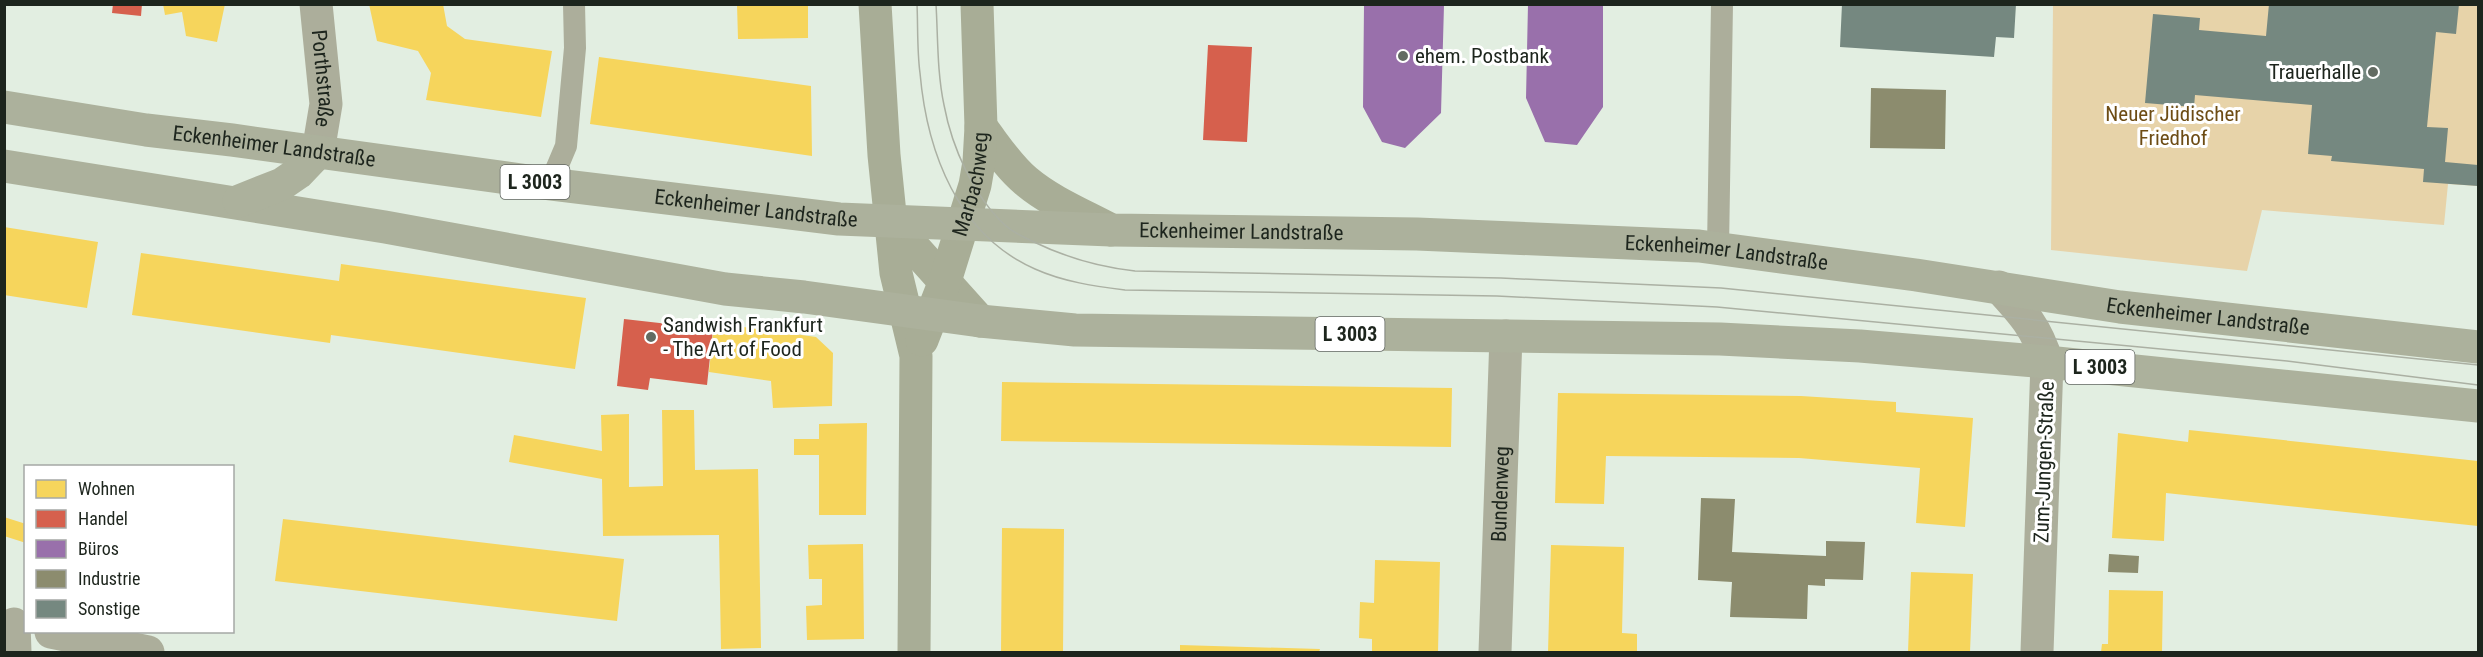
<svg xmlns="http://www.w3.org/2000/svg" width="2483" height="657" font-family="'Roboto Condensed',sans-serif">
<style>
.green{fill:#e7d3a9}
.homes{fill:#f6d55c}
.shops{fill:#d6604d}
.offices{fill:#9970ab}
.industry{fill:#8c8c6e}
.building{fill:#758880}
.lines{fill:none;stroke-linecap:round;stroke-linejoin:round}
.service{stroke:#acae9b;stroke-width:22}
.minor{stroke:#acae9b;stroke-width:33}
.secondary{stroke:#a8ad96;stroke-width:33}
.primary{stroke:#acb19c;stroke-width:33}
.tram{stroke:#abb0a3;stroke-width:1.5}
.poi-dot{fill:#626b62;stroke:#fff;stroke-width:2}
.labels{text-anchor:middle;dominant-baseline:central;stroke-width:6;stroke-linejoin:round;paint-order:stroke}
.shield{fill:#fff;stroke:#616661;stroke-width:1.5}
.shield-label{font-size:20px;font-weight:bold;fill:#1d251d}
.poi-label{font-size:21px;fill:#1d251d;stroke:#fff;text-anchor:start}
.street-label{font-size:21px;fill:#1d251d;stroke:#fff}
.park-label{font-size:21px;fill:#6d4c14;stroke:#fff}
</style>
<rect width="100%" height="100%" fill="#e2eee1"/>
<path class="green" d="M2053 5H2478V186L2448 184 2444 225 2262 210 2247 271 2051 250Z"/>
<path class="homes" d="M163 4H225L217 42 186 36 182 12 165 15Z
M369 4H443L447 26 465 39 552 51 541 117 426 100 431 73 418 51 377 41Z
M737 4H808V38L738 39Z
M599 57 811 86 812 156 590 124Z
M4 227 98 242 87 308 4 295Z
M141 253 339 281 341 264 586 298 575 369 331 335 330 343 132 315Z
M714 323 816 337 833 353 832 406 773 408 771 381 709 372Z
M1002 382 1452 388 1451 447 1001 441Z
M1558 393 1801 396 1896 402V412L1973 418 1965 527 1916 523 1920 468 1799 458 1606 456 1604 504 1555 503Z
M662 410H694L695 470 758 469 761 648 721 649 719 535 603 536 602 479 509 462 514 435 602 451 601 415 629 414V487L663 486Z
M867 423 866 515H819V455H794V439H819V424Z
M2189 430 2478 461V526L2166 493 2164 541 2112 538 2118 433 2188 442Z
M4 517 26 524V543L4 536Z
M283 519 624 559 617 621 275 581Z
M1002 528 1064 529 1063 652H1001Z
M863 544 864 639 807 640 806 606 822 605V579H809L808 545Z
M1551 545 1624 547 1622 633 1637 634V652H1548Z
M1375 560 1440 562 1438 652H1372V639L1359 638 1360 602 1374 603Z
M1911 572 1973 574 1970 652H1908Z
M2109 590 2163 591 2162 652H2101L2102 644H2108Z
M1180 645 1320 649 1319 652H1180Z"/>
<path class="shops" d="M113 4H142L141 16 112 13Z
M1208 45 1252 47 1247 142 1203 140Z
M624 319 713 329 707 385 650 378 648 390 617 386Z"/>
<path class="offices" d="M1528 4H1603V107L1577 145 1545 142 1526 98Z
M1364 5H1444L1441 113 1405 148 1382 142 1363 107Z"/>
<path class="industry" d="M1871 88 1946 90 1945 149 1870 148Z
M1701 498 1735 499 1732 552 1826 556V541L1865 542 1863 580 1825 579V586L1808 585 1807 619 1730 617 1732 582 1698 580Z
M2109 554 2139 556 2138 573 2108 572Z"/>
<path class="building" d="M1842 4H2016L2014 38 1996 37 1994 57 1840 47Z
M2269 4H2459L2456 34 2436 32 2427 127 2448 128 2445 162 2478 165V186L2423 182 2424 169 2331 161 2332 156 2308 154 2312 105 2195 95 2194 107 2145 103 2153 14 2200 18 2199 30 2266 36Z"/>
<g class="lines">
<path class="service" d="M550 184 566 146 575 48 574 4
M1718 248 1722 4"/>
<g class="minor">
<path id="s1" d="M316 4 326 104 318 152"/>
<path d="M1999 287C2023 313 2037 328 2047 362L2037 652"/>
<path d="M14 624 15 652"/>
<path d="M51 632 148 652"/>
<path id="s2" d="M1495 652 1506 336"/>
</g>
<g class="secondary">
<path d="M875 4 884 155 896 273 916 356 914 652"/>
<path d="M981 127C995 145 1008 166 1026 181 1051 202 1083 215 1111 230"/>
<path d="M891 222 980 321"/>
<path id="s3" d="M922 340 945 281 975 185 979 162 981 127 977 4"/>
</g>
<g class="primary">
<path id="s4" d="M4 107 146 130 232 140 550 184 839 219 1111 230 1417 234 1699 246 1916 275 2120 307 2478 347"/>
<path d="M4 166 385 227 725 289 804 297 980 321 1075 330 1720 339 1860 346 2047 362 2478 406"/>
<path d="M239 201 282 184 298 173 318 152"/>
</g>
<path class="tram" d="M917 4C918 27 917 51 920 73 927 153 958 235 1035 269 1064 282 1094 286 1125 290L1497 296 1717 307 2287 361 2478 385
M936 4C938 38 937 72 944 105 952 148 974 197 1006 226 1014 233 1025 238 1034 242 1067 258 1099 267 1135 271L1501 278 1721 288 2478 365"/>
</g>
<g class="poi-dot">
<circle cx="1403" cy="56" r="6"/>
<circle cx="2373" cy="72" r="6"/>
<circle cx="651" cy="337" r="6"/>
</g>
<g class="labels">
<g class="shield">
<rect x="500.5" y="165" width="69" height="34" rx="4.5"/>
<rect x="1315.5" y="317" width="69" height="34" rx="4.5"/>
<rect x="2065.5" y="350" width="69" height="34" rx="4.5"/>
</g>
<g class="shield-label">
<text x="535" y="182">L 3003</text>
<text x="1350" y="334">L 3003</text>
<text x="2100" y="367">L 3003</text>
</g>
<g class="poi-label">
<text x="1415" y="56">ehem. Postbank</text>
<text x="2361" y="72" text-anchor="end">Trauerhalle</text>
<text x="663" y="325">Sandwish Frankfurt<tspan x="663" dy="24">- The Art of Food</tspan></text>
</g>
<g class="street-label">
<text stroke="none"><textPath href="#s1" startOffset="75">Porthstraße</textPath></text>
<text stroke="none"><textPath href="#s4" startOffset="273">Eckenheimer Landstraße</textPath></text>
<text stroke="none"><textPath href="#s3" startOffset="164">Marbachweg</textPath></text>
<text stroke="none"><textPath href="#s4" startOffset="759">Eckenheimer Landstraße</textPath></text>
<text stroke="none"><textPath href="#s4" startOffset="1245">Eckenheimer Landstraße</textPath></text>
<text stroke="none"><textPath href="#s4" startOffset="1731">Eckenheimer Landstraße</textPath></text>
<text stroke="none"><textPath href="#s4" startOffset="2217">Eckenheimer Landstraße</textPath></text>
<text transform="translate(2044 462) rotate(-88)">Zum-Jungen-Straße</text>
<text stroke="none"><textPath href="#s2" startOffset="158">Bundenweg</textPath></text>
</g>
<g class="park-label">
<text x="2173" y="114">Neuer Jüdischer<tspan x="2173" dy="24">Friedhof</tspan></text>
</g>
</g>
<rect width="2483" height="657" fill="none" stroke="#1d251d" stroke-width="12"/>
<rect x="24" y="465" width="210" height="168" fill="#ffffff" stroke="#a5a8a5" stroke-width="1.5"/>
<rect x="36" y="480" width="30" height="18" fill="#f6d55c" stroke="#a5a8a5" stroke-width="1.5"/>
<text x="78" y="495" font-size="18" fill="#1d251d">Wohnen</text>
<rect x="36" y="510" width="30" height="18" fill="#d6604d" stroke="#a5a8a5" stroke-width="1.5"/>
<text x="78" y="525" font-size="18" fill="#1d251d">Handel</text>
<rect x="36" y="540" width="30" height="18" fill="#9970ab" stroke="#a5a8a5" stroke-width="1.5"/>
<text x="78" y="555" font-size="18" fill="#1d251d">Büros</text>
<rect x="36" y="570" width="30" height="18" fill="#8c8c6e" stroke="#a5a8a5" stroke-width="1.5"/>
<text x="78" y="585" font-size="18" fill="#1d251d">Industrie</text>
<rect x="36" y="600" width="30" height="18" fill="#758880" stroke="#a5a8a5" stroke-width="1.5"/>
<text x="78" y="615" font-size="18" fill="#1d251d">Sonstige</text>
</svg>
